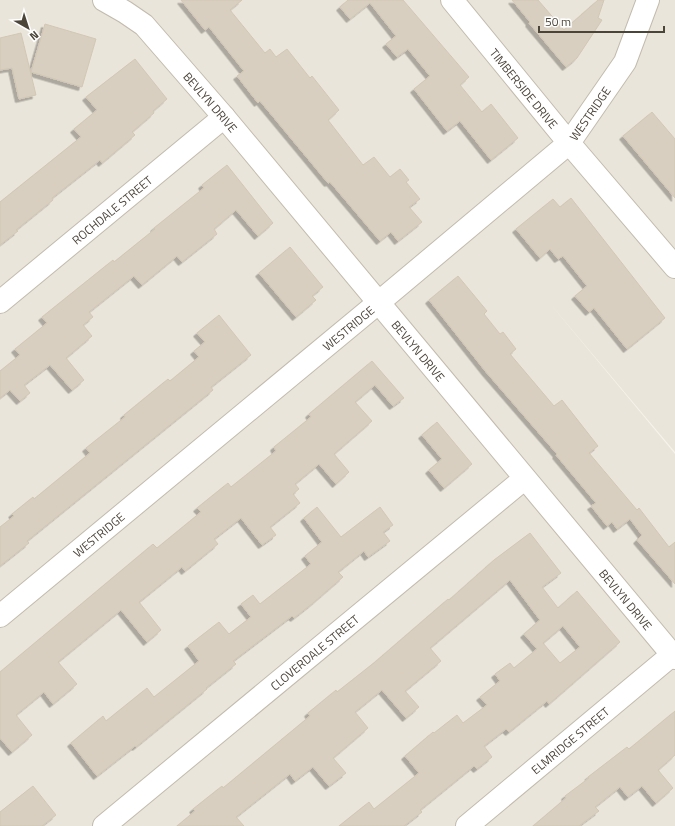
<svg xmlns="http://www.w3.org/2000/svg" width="675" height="826" font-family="'Titillium Web',sans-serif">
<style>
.residential{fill:#eae5da}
.building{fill:#d8cfc1;stroke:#d3c7b4;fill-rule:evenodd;filter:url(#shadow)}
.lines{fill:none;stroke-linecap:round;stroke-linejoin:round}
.minor-casing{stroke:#c2bbae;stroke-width:24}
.minor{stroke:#fff;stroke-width:22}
.labels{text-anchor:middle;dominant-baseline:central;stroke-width:3;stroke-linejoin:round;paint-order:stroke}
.street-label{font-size:12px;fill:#4b4439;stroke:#fff}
</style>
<defs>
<filter id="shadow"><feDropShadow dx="-3.5" dy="3.5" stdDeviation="0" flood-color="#0004"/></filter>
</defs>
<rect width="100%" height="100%" fill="#f6f3ec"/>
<path class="residential" d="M0 0H675V452L547 300 675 454V826H0Z"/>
<path class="building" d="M181 0H242L230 10 265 53 270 49 276 57 287 49 310 78 312 76 339 110 328 120 363 165 374 157 390 177 400 169 409 180 406 182 420 199 409 207 422 222 398 241 391 232 380 241 330 182 328 183 260 101 258 103 237 76 244 71 209 27 205 30Z
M348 0H403L469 77 460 85 482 112 491 104 518 138 491 160 460 121 447 131 414 89 430 76 408 49 397 57 386 44 396 36 370 3 350 19 340 7Z
M512 0H538L564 30 598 0H604L598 18 602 20 577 58 566 67 529 23 530 22Z
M45 24 96 39 82 87 31 72Z
M21 33 36 95 19 99 12 68 0 70V38Z
M135 59 167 99 153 111 154 113 132 132 135 135 102 163 100 160 52 198 53 200 16 230 18 231 0 245V202L81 137 74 129 97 110 86 97Z
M652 112 675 139V198L623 136Z
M227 165 273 223 258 236 236 210 214 229 217 234 182 262 177 256 142 285 134 276 89 312 93 317 83 325 92 336 66 358 84 380 72 390 50 365 24 385 30 393 20 401 10 390 0 398V371L20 355 15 349 47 323 42 317 113 260 114 262 155 229 154 228 204 188 202 185Z
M571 198 665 318 627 349 594 308 589 312 575 296 587 286 563 256 558 259 550 249 540 258 516 229 553 199 560 207Z
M290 247 323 287 312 296 316 300 296 317 259 273Z
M458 276 487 311 484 314 500 334 503 332 516 349 510 354 554 406 562 400 598 446 589 453 637 510 639 508 669 547 675 542V584L637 540 642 535 630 519 617 529 612 522 607 526 591 506 596 503 556 455 557 454 486 372 429 300Z
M219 315 251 355 211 387 213 390 27 541 29 543 0 566V527L14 516 12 514 33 497 34 499 90 453 86 448 125 417 124 415 168 379 170 381 199 357 194 351 205 342 197 333Z
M372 361 404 398 393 406 375 385 355 402 372 421 334 454 349 472 336 484 319 464 295 484 299 489 293 494 300 503 270 527 276 535 262 545 241 518 214 539 218 544 185 571 182 567 139 602 161 630 147 642 121 610 58 662 77 684 53 704 44 692 16 715 32 735 12 752 0 738V672L153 544 157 548 201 512 197 508 228 483 231 487 276 451 274 447 311 417 309 414Z
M437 422 472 464 444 488 429 470 442 459 422 435Z
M317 507 341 537 380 507 393 525 383 532 390 541 368 557 364 551 338 572 343 577 313 603 294 618 292 616 233 661 236 664 206 688 207 689 136 747 135 746 97 776 71 743 103 716 106 721 147 688 154 697 199 661 188 646 219 622 229 634 251 617 241 604 253 595 260 604 311 564 305 556 322 542 304 518Z
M530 533 561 573 542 587 558 608 577 591 620 642 549 704 547 701 509 732 506 729 484 746 492 757 477 769 474 766 420 810 422 812 404 826H339L369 802 374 809 419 773 405 756 433 732 434 733 457 715 463 723 487 705 480 697 500 681 495 674 510 663 514 668 537 649 524 634 540 620 510 580 430 648 441 661 405 691 419 707 406 718 382 690 355 712 368 728 333 758 346 773 329 786 313 767 295 781 290 774 236 817 244 826H177L195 811 193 809 222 786 223 788 310 716 308 713 336 690 337 692 375 662 448 599 449 600 494 560ZM563 626 580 647 560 663 543 643Z
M675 711V755L658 770 673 788 656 803 642 786 628 797 620 787 595 807 599 811 579 826H533L566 798 565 796 589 778 588 777 627 747 629 749Z
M33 786 56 815 42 826H0V812Z"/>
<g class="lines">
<defs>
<g id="minor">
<path id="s1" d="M104 0 125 12 144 25 224 117 675 658"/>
<path id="s2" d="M452 0 569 143 675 267"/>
<path id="s3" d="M0 302 224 117"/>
<path id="s4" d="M0 616 378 303 569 143 625 62 648 0"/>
<path id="s5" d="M104 826 524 479"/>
<path id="s6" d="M467 826 672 655"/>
</g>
</defs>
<use href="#minor" class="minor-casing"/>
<use href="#minor" class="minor"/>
</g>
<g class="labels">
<g class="street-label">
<text stroke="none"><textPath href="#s2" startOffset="114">TIMBERSIDE DRIVE</textPath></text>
<text stroke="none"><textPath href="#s1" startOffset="149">BEVLYN DRIVE</textPath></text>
<text stroke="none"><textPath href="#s4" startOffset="776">WESTRIDGE</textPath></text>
<text stroke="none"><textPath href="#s3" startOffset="145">ROCHDALE STREET</textPath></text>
<text stroke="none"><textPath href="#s4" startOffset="452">WESTRIDGE</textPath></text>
<text stroke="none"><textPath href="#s1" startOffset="473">BEVLYN DRIVE</textPath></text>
<text stroke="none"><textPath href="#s4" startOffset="128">WESTRIDGE</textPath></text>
<text stroke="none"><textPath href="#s1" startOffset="797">BEVLYN DRIVE</textPath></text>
<text stroke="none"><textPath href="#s5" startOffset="273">CLOVERDALE STREET</textPath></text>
<text stroke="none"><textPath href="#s6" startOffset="134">ELMRIDGE STREET</textPath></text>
</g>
</g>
<g transform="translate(28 28) rotate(141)" stroke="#ffffff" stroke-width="3" paint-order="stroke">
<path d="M0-3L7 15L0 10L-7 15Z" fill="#4b4439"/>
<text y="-6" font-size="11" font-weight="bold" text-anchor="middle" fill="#4b4439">N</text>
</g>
<path d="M539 26v6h125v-6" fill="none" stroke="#4b4439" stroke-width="2"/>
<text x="545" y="26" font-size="12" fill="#4b4439" stroke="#ffffff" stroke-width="3" paint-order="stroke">50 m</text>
</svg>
